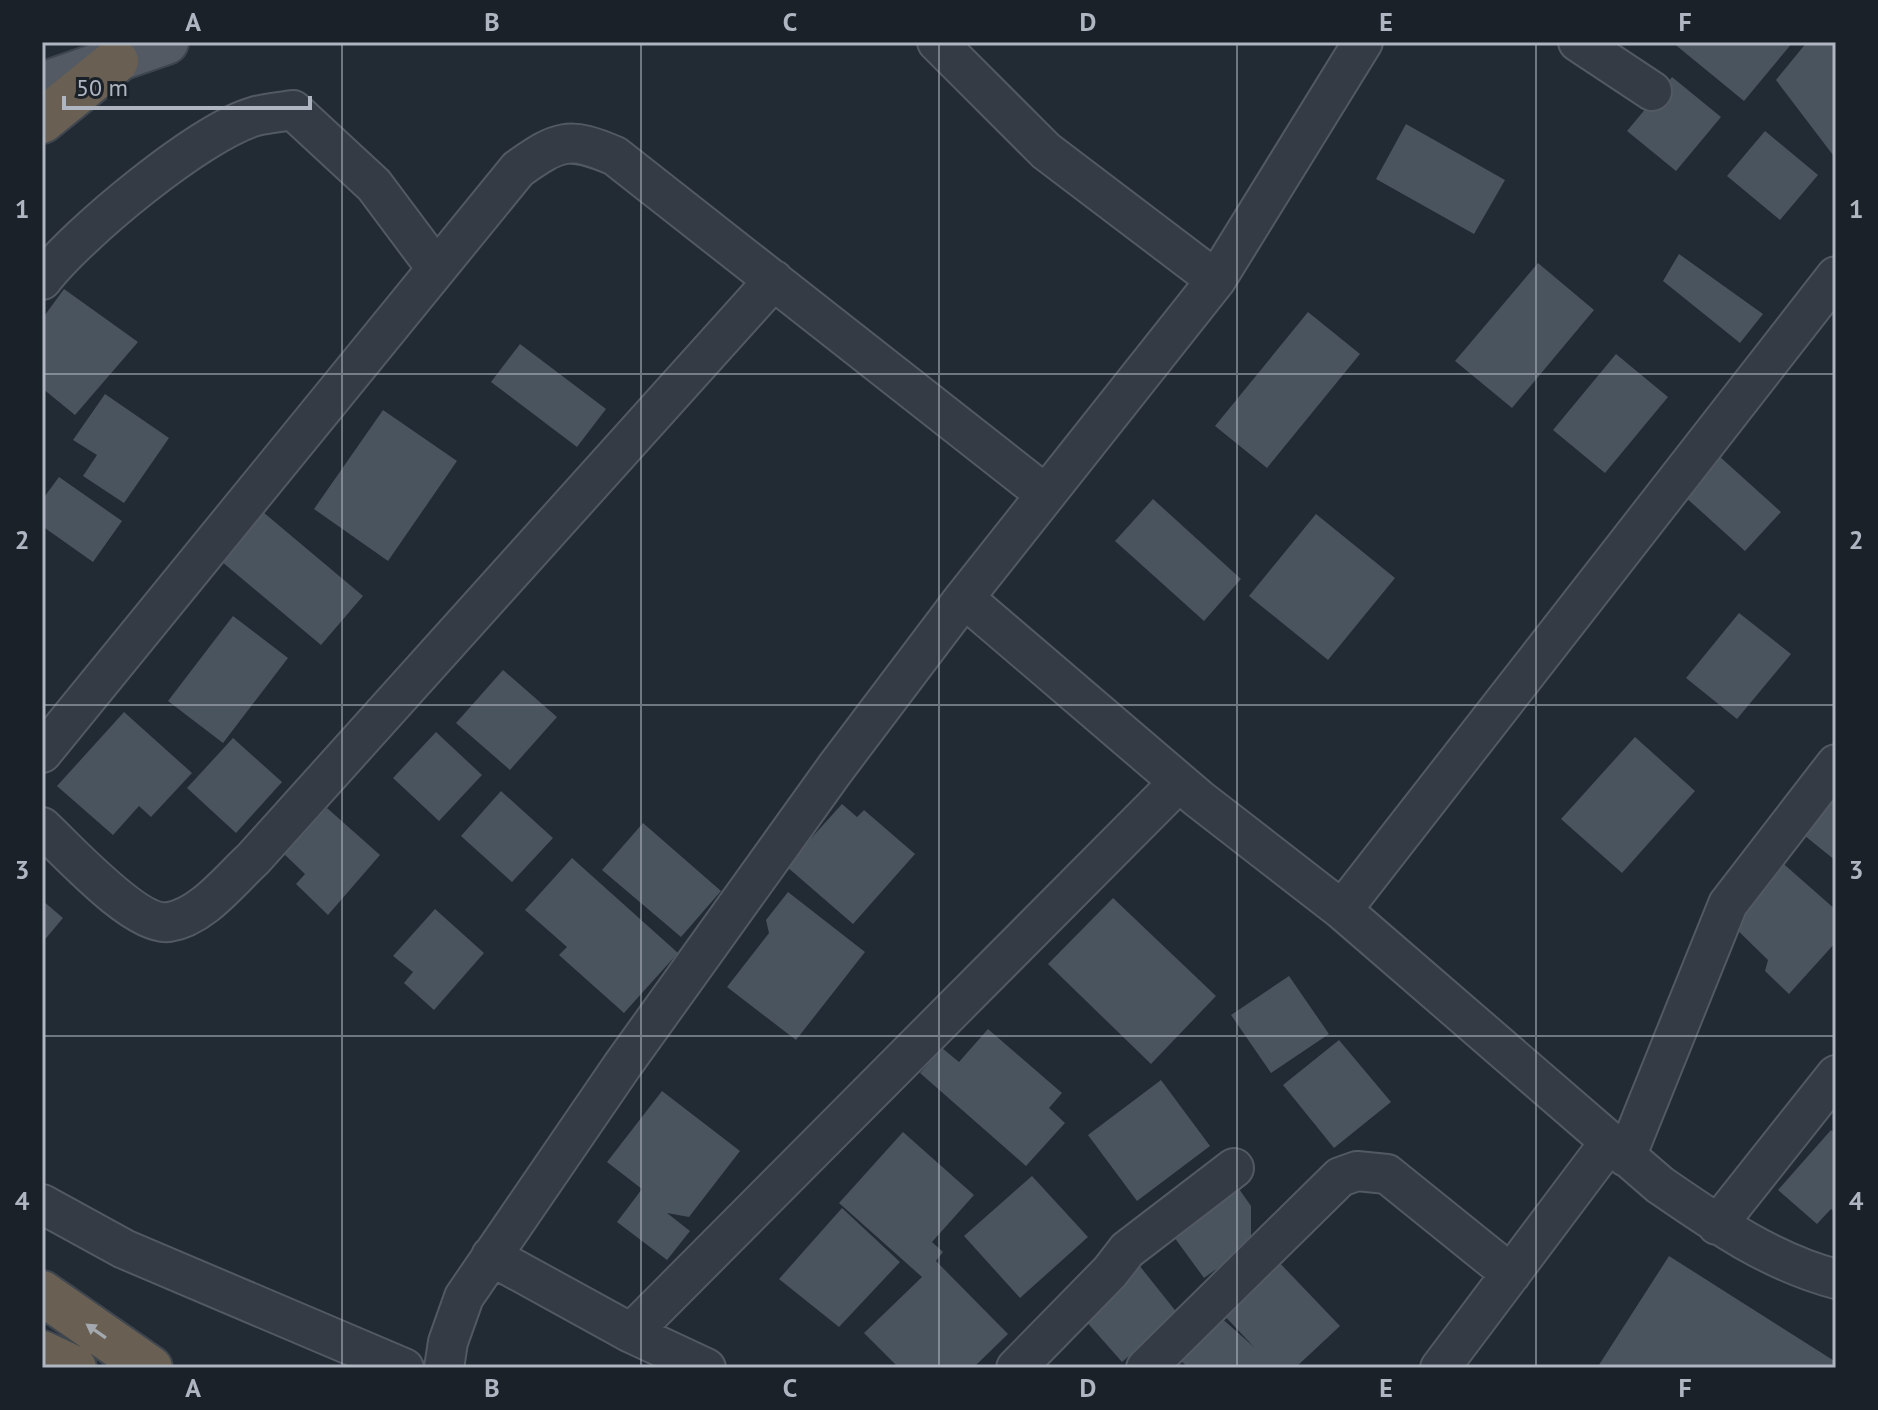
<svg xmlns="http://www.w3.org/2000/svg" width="1878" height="1410" font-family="'PT Sans',sans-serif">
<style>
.building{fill:#4a545f}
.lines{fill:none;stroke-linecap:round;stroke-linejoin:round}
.minor-casing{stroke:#525962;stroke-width:42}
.major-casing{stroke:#3e454e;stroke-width:48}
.highway-casing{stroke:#3f464f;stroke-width:48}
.minor{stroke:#353b44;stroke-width:38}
.major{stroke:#535a64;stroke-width:44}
.highway{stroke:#696053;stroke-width:44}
.oneway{fill:#a4a9b0}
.grid{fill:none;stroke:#afb6c1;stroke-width:2;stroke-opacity:0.55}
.neatline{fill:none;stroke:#afb6c1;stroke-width:3}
.grid-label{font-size:26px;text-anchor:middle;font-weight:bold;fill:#afb6c1}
</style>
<rect width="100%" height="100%" fill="#222a33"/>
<path class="building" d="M1672 42H1793L1744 101Z
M1807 42H1836V159L1776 80Z
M1672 77 1721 117 1676 171 1627 131Z
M1406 124 1505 180 1474 234 1376 179Z
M1765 131 1818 175 1780 220 1727 176Z
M1679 254 1763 314 1740 343 1663 281Z
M1538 263 1594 310 1512 408 1455 361Z
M64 289 138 342 75 415 42 388V319Z
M1308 312 1360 354 1267 468 1215 426Z
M520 344 606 409 577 447 491 382Z
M1616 354 1668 397 1605 473 1553 430Z
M105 394 169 438 124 503 83 476 97 455 73 440Z
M383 410 457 461 388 561 314 509Z
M1719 456 1781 512 1745 551 1683 495Z
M59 477 122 521 93 562 42 526V500Z
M1153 499 1241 579 1204 621 1115 541Z
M263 512 363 596 321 645 221 561Z
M1316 514 1395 578 1328 660 1249 596Z
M1739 613 1791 654 1737 719 1686 678Z
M233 616 288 658 223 743 168 701Z
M503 670 557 717 510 770 456 723Z
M124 712 192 773 151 817 139 806 113 835 57 786Z
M436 732 482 775 439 821 393 778Z
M1635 737 1695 791 1622 873 1561 819Z
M233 738 282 782 236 833 187 788Z
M1836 777V861L1794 827Z
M501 791 553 838 512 882 461 836Z
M842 804 857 817 864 810 915 854 853 924 786 866Z
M327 808 380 855 328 915 296 884 305 874 284 854Z
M643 823 721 891 681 937 602 870Z
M572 858 678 953 624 1013 559 955 567 947 525 910Z
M1777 858 1836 910V942L1789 994 1765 971 1768 960 1727 920Z
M788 892 865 952 796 1040 727 987 769 933 766 920Z
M1113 898 1216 996 1151 1064 1048 964Z
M42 900 63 918 42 943Z
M435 909 484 953 434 1010 404 983 413 972 393 956Z
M1289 976 1329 1034 1271 1073 1231 1015Z
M988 1029 1062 1093 1049 1108 1065 1123 1026 1166 920 1073 942 1048 959 1062Z
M1339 1040 1391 1102 1334 1148 1283 1085Z
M1161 1080 1210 1146 1137 1201 1088 1135Z
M662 1091 740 1151 689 1217 667 1213 690 1231 667 1260 617 1222 642 1189 607 1162Z
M1831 1130 1836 1134V1214L1831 1209 1817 1224 1778 1190Z
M903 1132 974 1195 932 1242 943 1252 936 1261 1008 1334 973 1368H899L864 1333 922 1277 839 1203Z
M1032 1176 1088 1237 1020 1298 964 1236Z
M1232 1179 1251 1206V1244L1204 1278 1166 1226Z
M842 1208 900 1262 839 1327 779 1279Z
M1127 1250 1178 1314 1122 1362 1077 1311Z
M1669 1256 1836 1362V1368H1597Z
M1275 1258 1340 1326 1295 1368H1189L1166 1348 1218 1315 1254 1347 1219 1310Z"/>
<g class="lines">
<defs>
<path id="minor" d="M937 42 1046 151 1216 280
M1578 42 1652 91
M42 280C77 234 201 131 256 116 268 113 281 112 293 110L374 185 436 268
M964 598 1199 799 1342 910 1660 1185C1715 1223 1771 1262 1836 1279
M42 753 518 169C559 140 569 136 615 156L1045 494
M42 827C67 850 136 927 169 922 202 917 230 880 253 859L774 280
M1342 910 1836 276
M1626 1157 1728 904 1836 764
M42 1204 124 1249 404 1368
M1717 1225 1836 1075
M491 1256 631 1333 706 1368
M631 1333 1179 782
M444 1368 448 1342 464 1297 622 1066 835 769 964 598 1216 280 1363 42
M1016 1368 1110 1272 1127 1250 1234 1168
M1146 1368 1340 1177 1357 1171 1387 1174 1511 1274
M1440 1368 1609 1143"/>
<path id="major" d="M42 85 166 42"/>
<path id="highway" d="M42 121 116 61
M42 1293 150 1368
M42 1353 74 1368"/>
</defs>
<use href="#minor" class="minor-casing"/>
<use href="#major" class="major-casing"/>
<use href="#highway" class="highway-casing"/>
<use href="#minor" class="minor"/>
<use href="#major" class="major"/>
<use href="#highway" class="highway"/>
</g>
<defs><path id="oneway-solid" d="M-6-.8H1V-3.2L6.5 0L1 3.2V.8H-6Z" transform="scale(2)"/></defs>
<use class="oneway" href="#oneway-solid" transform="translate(96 1331) rotate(-145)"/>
<path class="grid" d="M342 42V1368M641 42V1368M939 42V1368M1237 42V1368M1536 42V1368M42 374H1836M42 705H1836M42 1036H1836"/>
<rect width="1878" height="1410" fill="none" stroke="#1a2129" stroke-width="88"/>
<path d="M64 96v12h246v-12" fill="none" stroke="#afb6c1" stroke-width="4"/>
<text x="76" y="96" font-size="24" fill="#afb6c1" stroke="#1a2129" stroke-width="6" paint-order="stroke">50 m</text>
<rect x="44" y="44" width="1790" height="1322" class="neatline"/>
<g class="grid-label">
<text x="193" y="31">A</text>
<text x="492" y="31">B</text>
<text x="790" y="31">C</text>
<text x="1088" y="31">D</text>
<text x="1386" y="31">E</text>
<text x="1685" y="31">F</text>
<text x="22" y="218">1</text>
<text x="1856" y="218">1</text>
<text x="22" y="549">2</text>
<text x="1856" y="549">2</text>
<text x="22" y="879">3</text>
<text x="1856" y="879">3</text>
<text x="22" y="1210">4</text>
<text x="1856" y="1210">4</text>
<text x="193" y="1397">A</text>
<text x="492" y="1397">B</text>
<text x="790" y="1397">C</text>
<text x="1088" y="1397">D</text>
<text x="1386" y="1397">E</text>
<text x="1685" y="1397">F</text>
</g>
</svg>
